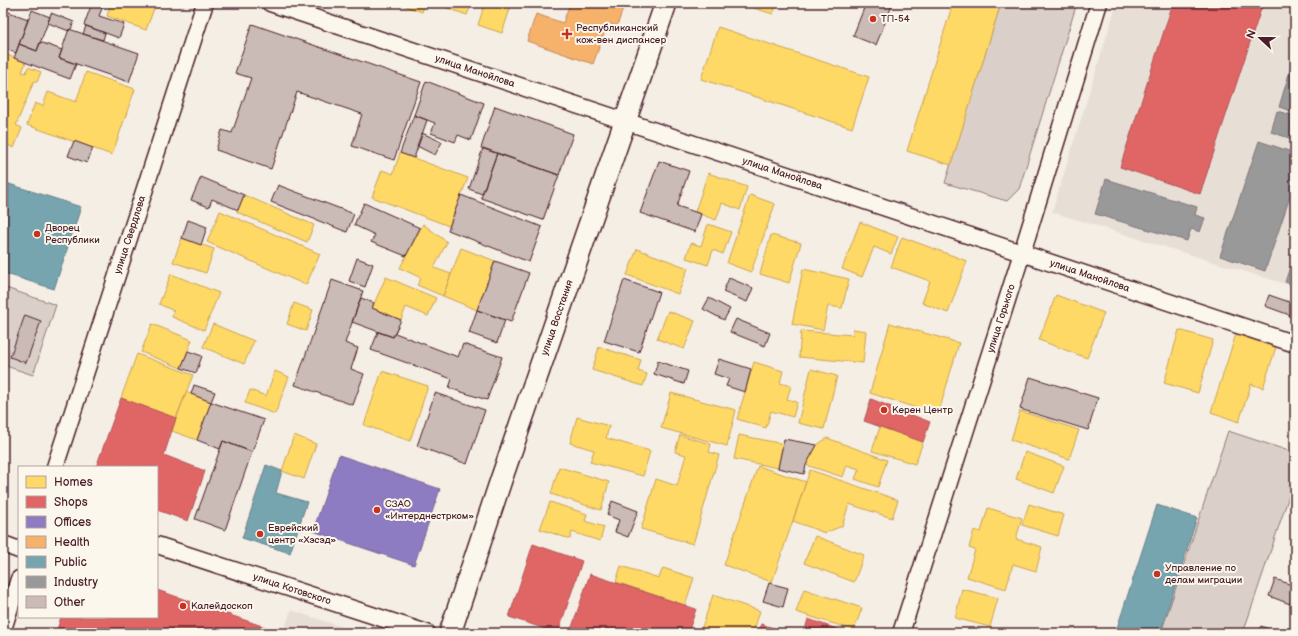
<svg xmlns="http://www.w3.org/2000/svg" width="1298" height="636" font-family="'Balsamiq Sans',sans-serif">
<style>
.built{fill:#e7dfd6}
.green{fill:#dbd0c9;stroke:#92787a}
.homes{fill:#ffd966;stroke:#c9a154}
.shops{fill:#e06666;stroke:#b35154}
.offices{fill:#8e7cc3;stroke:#7a6095}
.health{fill:#f6b26b;stroke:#c28658}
.public{fill:#76a5af;stroke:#697d87}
.industry{fill:#999;stroke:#817478}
.building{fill:#cabbb6;stroke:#4a1f2b}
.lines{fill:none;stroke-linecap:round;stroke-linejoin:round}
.minor-casing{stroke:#4a1f2b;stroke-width:19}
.tertiary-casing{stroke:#4a1f2b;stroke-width:24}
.minor{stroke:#fbf7ec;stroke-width:16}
.tertiary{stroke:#fbf7ec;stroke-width:21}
.poi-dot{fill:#c8321e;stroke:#fbf7ec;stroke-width:1.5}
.labels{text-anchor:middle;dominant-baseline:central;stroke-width:4;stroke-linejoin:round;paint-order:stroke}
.poi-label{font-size:10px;fill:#4a1f2b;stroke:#fbf7ec;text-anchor:start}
.street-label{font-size:10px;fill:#4a1f2b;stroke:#fbf7ec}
</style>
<rect width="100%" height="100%" fill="#f4eee4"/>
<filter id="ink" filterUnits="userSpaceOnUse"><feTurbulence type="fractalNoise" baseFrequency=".025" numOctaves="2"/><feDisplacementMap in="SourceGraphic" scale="8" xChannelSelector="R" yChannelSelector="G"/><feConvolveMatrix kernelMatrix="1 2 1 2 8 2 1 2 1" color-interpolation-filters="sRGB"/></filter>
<g filter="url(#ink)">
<path class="built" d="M1117 3H1295V287L1052 212Z
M291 610 360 633H283Z"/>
<path class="green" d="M1001 3H1077L1019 189 1007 201 945 183Z
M3 287 56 305 33 375 3 365Z
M1228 431 1295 453V478L1243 633H1161Z"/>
<path class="homes" d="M111 3H156L146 30 107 16Z
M397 3H425L422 12Z
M433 3H472L467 15Z
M485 3H512L502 33 478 25Z
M738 3H777L773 14Z
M953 3H1001L951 165 907 151Z
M718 27 869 77 852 128 701 79Z
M7 55 26 62 22 72 26 73 28 67 41 72 37 82 34 81 16 125 22 128 14 148 3 143V66Z
M86 72 135 89 112 155 27 125 35 103 43 106 48 92 76 102Z
M400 153 468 178 449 226 372 197 382 170 393 174Z
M708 173 747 187 740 210 722 203 716 220 695 212Z
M244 195 314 225 307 242 237 212Z
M750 195 775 204 751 272 727 263Z
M220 211 320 254 306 285 207 242Z
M860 222 898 237 891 254 874 247 862 277 842 269Z
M423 224 447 242 434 268 451 274 443 296 417 285 421 278 400 268Z
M708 224 731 232 723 254 713 250 708 265 686 258 691 243 701 246Z
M771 235 801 243 789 283 760 274Z
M902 237 967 261 948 313 922 303 930 281 891 267Z
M182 238 214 249 206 273 173 262Z
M461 248 495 261 477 310 443 296Z
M637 249 688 268 678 294 627 275Z
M803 269 849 279 842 308 828 306 823 330 792 324Z
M171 274 219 293 204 330 172 317 174 311 159 304Z
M386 277 436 298 428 316 406 307 401 320 372 308Z
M1056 295 1104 313 1087 358 1039 340Z
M294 303 313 310 306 331 287 324Z
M668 311 695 321 684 349 657 339Z
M890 323 959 343 938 415 870 393Z
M152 324 192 340 181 368 141 352Z
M213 324 254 341 244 364 203 347Z
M853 329 866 331 863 363 799 357 801 331 853 335Z
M1179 330 1213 340 1198 393 1164 383Z
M1236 334 1276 347 1263 388 1251 384 1239 422 1211 412Z
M599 347 641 360 638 371 647 374 643 386 592 370Z
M137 354 193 375 176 418 121 398Z
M754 362 783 371 780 383 791 386 787 399 797 402 793 417 771 411 766 428 737 419Z
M811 369 837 376 824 429 798 423Z
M275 371 289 377 275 414 245 403 250 390 266 396Z
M382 371 428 386 410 441 364 425Z
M186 392 211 402 197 440 172 431Z
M671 393 736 410 727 446 661 428Z
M1020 411 1079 430 1069 459 1011 440Z
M577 417 609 426 606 438 650 451 643 476 590 462 594 450 570 443Z
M880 427 923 442 915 464 872 451Z
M294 435 316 444 304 479 282 471Z
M680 435 711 444 709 452 719 455 693 544 641 529 656 479 677 486 686 455 675 452Z
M739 435 783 444 778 468 734 459Z
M827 438 887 460 878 487 855 479 859 469 847 465 843 477 806 465 817 445Z
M1025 452 1064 466 1054 493 1016 479Z
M758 466 806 482 772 582 724 565Z
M559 467 609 482 601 510 551 494Z
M810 470 898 500 892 518 849 504 842 526 825 533 793 521Z
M550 502 587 514 585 521 604 527 600 541 572 532 570 539 540 529Z
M1029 504 1064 515 1058 536 1022 525Z
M988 508 1022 518 1016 539 1042 547 1036 571 1013 564 1006 589 967 577 975 550 969 548 974 530 981 532Z
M815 536 864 555 854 582 804 563Z
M621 566 659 578 663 568 694 578 685 605 616 582Z
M804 589 862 608 854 630 796 612Z
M962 589 998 598 990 627 955 618Z
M713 595 760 611 753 633H700Z"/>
<path class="shops" d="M1173 3H1263L1200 194 1120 167Z
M121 398 176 418 164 455 205 471 188 521 157 510V467H96Z
M871 399 930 422 923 442 864 421Z
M533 544 582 561 558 633 509 617Z
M590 574 696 609 688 633H570Z
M157 590 265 627 263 633H56L61 617H157Z
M808 619 848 633H804Z
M761 624 786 632V633H758Z"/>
<path class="offices" d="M339 455 440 489 414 565 313 531Z"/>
<path class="health" d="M570 3H625L617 26 608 23 593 64 527 41 536 14 563 23Z"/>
<path class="public" d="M3 182 81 207 54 289 3 273Z
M266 465 282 471 276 493 307 502 290 553 242 538Z
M1157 505 1197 518 1160 633H1123L1116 631Z"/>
<path class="industry" d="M1291 67 1295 69V112L1279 107Z
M1277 111 1295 116V140L1271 132Z
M1259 141 1295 153V182L1265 271 1220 256Z
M1106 179 1197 207 1195 215 1205 218 1200 232 1191 229 1187 241 1095 214Z
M1295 252V285L1285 282Z"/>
<path class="building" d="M92 3H104L99 16 124 24 119 38 84 25Z
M866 3H893L876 45 853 36Z
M3 10 28 19 16 53 3 48Z
M32 10 50 17 37 51 19 44Z
M51 13 74 22 71 29 69 31 48 23Z
M252 24 421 82 394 160 352 146 362 114 297 92 271 169 216 150 222 130 232 133 251 78 235 73Z
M86 26 105 33 103 40 83 34Z
M69 29 139 53 129 82 59 58Z
M40 42 62 50 59 58 76 64 70 79 14 58 19 44 37 51Z
M426 81 484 103 471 140 458 135 455 142 431 133 435 123 414 115Z
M495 106 573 134 559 175 481 148Z
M414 115 427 120 414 158 400 153Z
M422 133 442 142 435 155 417 146Z
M74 141 93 148 87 163 68 156Z
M483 148 497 153 482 194 469 189Z
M497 153 559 175 543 220 481 198Z
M659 161 689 171 677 206 701 214 695 232 640 213Z
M3 169 6 170 3 181Z
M201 177 244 195 238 210 212 199 209 207 191 200Z
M278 185 354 214 347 232 271 202Z
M461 195 542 227 529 262 448 230Z
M364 203 420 228 406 256 371 242 375 235 354 225Z
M188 220 207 227 201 245 182 238Z
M357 258 373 264 365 287 349 281Z
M495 261 529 273 511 322 477 310Z
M729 278 753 288 747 302 723 292Z
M332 280 363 291 345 343 358 348 351 369 364 374 353 405 295 385Z
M624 280 659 292 639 352 604 341Z
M1269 295 1295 304V317L1265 306Z
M361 298 374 303 372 308 401 320 393 337 352 322Z
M709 298 730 309 724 320 703 309Z
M477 310 505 320 497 343 469 333Z
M25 315 41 321 26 363 10 357Z
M736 319 770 333 765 346 730 332Z
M378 332 393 337 395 333 458 357 463 344 502 357 487 400 449 388 452 379 371 350Z
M188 351 202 356 196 373 181 368Z
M719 359 751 369 745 392 726 386 729 379 714 374Z
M658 361 688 371 684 384 654 374Z
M1030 377 1098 398 1088 430 1020 409Z
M194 385 215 392 211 402 191 394Z
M435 393 485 410 467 464 417 446Z
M211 402 264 420 252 452 223 441 220 449 197 440Z
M784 439 817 445 806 465 804 474 778 468Z
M223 441 252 452 225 530 195 519Z
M612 501 638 511 628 537 615 532 619 520 607 515Z
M1275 579 1295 586 1290 604 1269 596Z
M769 583 788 588 783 607 763 601Z
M1261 626 1280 633H1258Z"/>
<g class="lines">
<defs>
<g id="minor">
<path id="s1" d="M270 3 1295 344"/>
<path id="s2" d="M55 467 205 3"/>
<path d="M3 544 19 550"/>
<path id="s3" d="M157 545 427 633"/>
<path d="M3 629 19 579"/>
<path id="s4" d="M901 633 1022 253 1099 3"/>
</g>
<g id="tertiary">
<path id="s5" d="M450 633 501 480 666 3"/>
</g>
</defs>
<use href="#minor" class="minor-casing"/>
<use href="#tertiary" class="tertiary-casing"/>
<use href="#minor" class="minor"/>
<use href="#tertiary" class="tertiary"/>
</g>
</g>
<g class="poi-dot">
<circle cx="873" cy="19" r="4"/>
<path d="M565 28h4v4h4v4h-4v4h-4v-4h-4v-4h4z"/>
<circle cx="37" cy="234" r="4"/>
<circle cx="884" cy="410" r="4"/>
<circle cx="377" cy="510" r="4"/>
<circle cx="260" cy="534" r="4"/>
<circle cx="1157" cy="574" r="4"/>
<circle cx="183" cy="606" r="4"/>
</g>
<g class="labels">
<g class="poi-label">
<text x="881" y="19">ТП-54</text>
<text x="576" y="28">Республиканский<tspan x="576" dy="12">кож-вен диспансер</tspan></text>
<text x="45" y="228">Дворец<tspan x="45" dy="12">Республики</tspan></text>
<text x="892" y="410">Керен Центр</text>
<text x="385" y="504">СЗАО<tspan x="385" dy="12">«Интерднестрком»</tspan></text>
<text x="268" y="528">Еврейский<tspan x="268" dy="12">центр «Хэсэд»</tspan></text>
<text x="1165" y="568">Управление по<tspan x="1165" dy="12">делам миграции</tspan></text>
<text x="191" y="606">Калейдоскоп</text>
</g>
<g class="street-label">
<text stroke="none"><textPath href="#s1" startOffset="216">улица Манойлова</textPath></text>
<text stroke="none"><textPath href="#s1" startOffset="540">улица Манойлова</textPath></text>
<text stroke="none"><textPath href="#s2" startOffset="244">улица Свердлова</textPath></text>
<text stroke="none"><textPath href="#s1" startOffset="864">улица Манойлова</textPath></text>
<text stroke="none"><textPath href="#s5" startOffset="333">улица Восстания</textPath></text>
<text stroke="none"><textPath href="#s4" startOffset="330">улица Горького</textPath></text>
<text stroke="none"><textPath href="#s3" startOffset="142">улица Котовского</textPath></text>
</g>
</g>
<rect width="1298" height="636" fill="none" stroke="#fbf7ec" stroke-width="16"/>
<rect x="8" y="8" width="1282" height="620" fill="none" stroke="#4a1f2b" stroke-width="1.5" filter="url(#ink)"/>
<rect x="18" y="466" width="140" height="152" fill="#fbf7ec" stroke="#b4a19f"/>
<rect x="26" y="476" width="20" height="12" fill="#ffd966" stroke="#b4a19f"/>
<text x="54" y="486" font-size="12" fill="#4a1f2b">Homes</text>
<rect x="26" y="496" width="20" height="12" fill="#e06666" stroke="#b4a19f"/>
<text x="54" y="506" font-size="12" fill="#4a1f2b">Shops</text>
<rect x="26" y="516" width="20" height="12" fill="#8e7cc3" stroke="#b4a19f"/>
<text x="54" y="526" font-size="12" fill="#4a1f2b">Offices</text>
<rect x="26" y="536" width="20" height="12" fill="#f6b26b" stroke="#b4a19f"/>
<text x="54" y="546" font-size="12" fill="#4a1f2b">Health</text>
<rect x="26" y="556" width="20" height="12" fill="#76a5af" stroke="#b4a19f"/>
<text x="54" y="566" font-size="12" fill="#4a1f2b">Public</text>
<rect x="26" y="576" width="20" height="12" fill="#999999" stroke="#b4a19f"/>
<text x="54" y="586" font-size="12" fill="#4a1f2b">Industry</text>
<rect x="26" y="596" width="20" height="12" fill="#cabbb6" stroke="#b4a19f"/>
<text x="54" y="606" font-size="12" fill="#4a1f2b">Other</text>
<g transform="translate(1260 38) rotate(292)" stroke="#fbf7ec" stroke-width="3" paint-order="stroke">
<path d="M0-3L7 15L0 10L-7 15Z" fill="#4a1f2b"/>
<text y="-6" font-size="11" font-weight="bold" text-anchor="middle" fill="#4a1f2b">N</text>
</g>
</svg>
